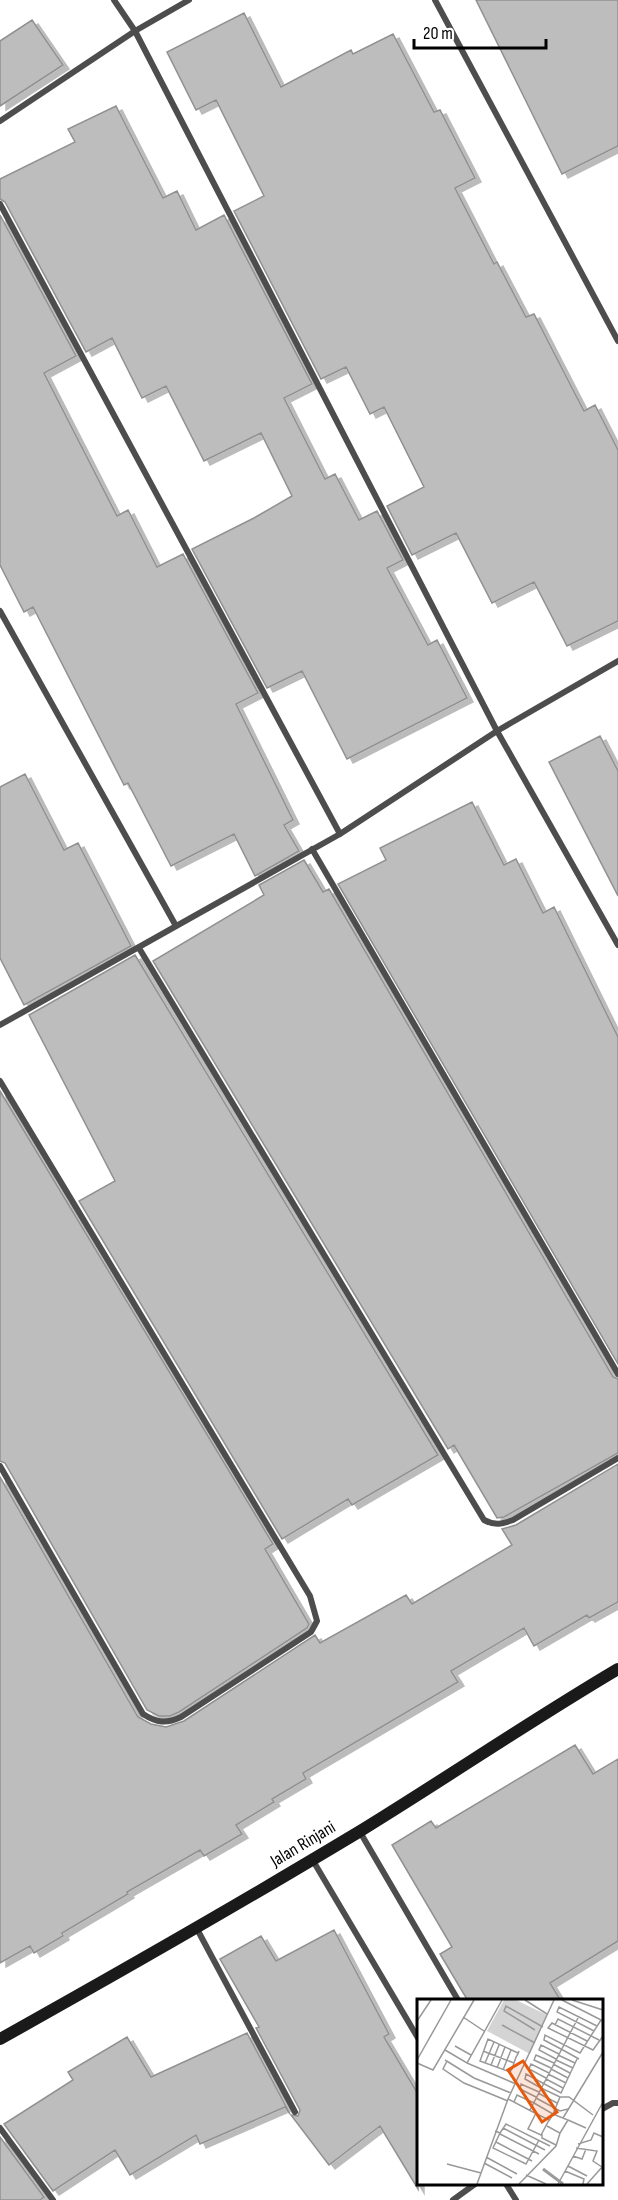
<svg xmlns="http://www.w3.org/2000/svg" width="618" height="2200" font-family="'Sofia Sans Condensed',sans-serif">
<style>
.building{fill:#bdbdbd;stroke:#919191;stroke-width:1.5;filter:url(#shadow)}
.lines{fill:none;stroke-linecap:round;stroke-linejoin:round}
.street{stroke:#4d4d4d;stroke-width:6}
.secondary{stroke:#1a1a1a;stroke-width:12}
.labels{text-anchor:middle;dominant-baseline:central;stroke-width:4.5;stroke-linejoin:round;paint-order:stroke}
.street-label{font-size:18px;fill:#000;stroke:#fff}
.inset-river{fill:none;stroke:#9b9b9b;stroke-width:3}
.inset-road{fill:none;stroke:#999;stroke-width:1.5}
.view{fill:#e8590c;fill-opacity:0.15;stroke:#e8590c;stroke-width:3}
.inset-edge{fill:none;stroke:#000;stroke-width:3}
</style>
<defs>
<filter id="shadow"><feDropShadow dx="6" dy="4" stdDeviation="0" flood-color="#0004"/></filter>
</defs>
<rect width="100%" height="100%" fill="#fff"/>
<path class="building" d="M476 0H618V146L562 174Z
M244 13 281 87 351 50 353 54 393 34 434 112 440 110 475 178 455 188 494 264 497 262 526 317 534 314 584 411 595 405 618 450V621L567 646 534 582 492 603 456 533 412 555 387 506 424 487 384 407 370 414 346 367 321 379 234 211 264 196 216 100 196 110 167 52Z
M32 20 63 65 0 106V41Z
M116 106 163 198 177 191 196 230 224 215 312 384 284 398 325 479 335 474 359 520 377 511 403 560 387 568 428 645 437 640 467 698 347 759 302 671 267 688 192 549 254 518 292 496 261 433 204 461 166 386 142 398 112 338 86 352 5 202 0 199V179L75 142 68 129Z
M0 215 76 356 44 373 117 516 128 510 157 567 183 554 258 693 236 704 293 820 284 825 299 851 255 876 234 834 171 866 128 783 124 785 33 607 24 612 0 565Z
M600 736 618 771V896L549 762Z
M25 774 64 850 78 843 131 946 24 1005 0 958V787Z
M472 802 504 865 516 859 543 913 554 907 618 1037V1364L338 884 386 860 380 848Z
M304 860 323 892 329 889 613 1377 618 1379V1453L504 1517 497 1518 454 1445 448 1449 153 961 264 895 259 885Z
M135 955 438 1455 352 1505 348 1499 282 1539 79 1201 115 1181 29 1015Z
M0 1091 273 1544 265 1549 309 1624 307 1628 179 1712 170 1716H159L147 1710 5 1463 0 1461Z
M618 1464V1602L589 1618 587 1615 534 1646 524 1628 451 1671 458 1682 303 1773 306 1779 272 1799 274 1802 236 1825 242 1834 204 1856 200 1850 127 1892 128 1894 62 1933 63 1936 34 1953 30 1946 0 1963V1477L138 1717 151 1724 166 1727 184 1721 315 1635 320 1643 406 1595 412 1604 512 1545 502 1529 516 1525Z
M575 1745 593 1774 618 1759V1941L550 1983 561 2001H468L440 1954 452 1947 392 1845 431 1821 436 1828Z
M334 1930 389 2034 384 2037 418 2094V2189L380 2126 329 2165 291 2115 298 2116 300 2110 256 2028 259 2027 220 1959 261 1936 276 1961Z
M247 2033 290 2114 285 2107 200 2144 196 2135 130 2175 115 2150 53 2191 4 2124 73 2080 68 2072 127 2037 151 2077Z
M0 2137 44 2197 40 2200H0Z"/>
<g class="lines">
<path class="street" d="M189 0 135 31 497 731 618 945
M435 0 618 341
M0 121 135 31 114 0
M0 204 340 834
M0 611 176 926
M312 849 618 1374
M139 948 484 1520C495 1526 502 1524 513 1520L618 1458
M0 1025 340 834 497 731 618 661
M0 1081 310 1596 317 1621 311 1632 181 1717C166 1724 157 1723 143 1714L0 1466
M360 1832 458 2000
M312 1859 418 2038
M197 1929 295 2112
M602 2109 613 2103H618
M0 2128 53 2200
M506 2184 516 2200
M453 2200 475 2184"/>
<path class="secondary" d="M0 2039C120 1972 239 1904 357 1833 445 1779 530 1721 618 1669"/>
</g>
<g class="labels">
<g class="street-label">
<text transform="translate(303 1844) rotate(-31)">Jalan Rinjani</text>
</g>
</g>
<g transform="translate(417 1999)">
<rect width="186" height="186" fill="#fff"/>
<path d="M87 1H99L130 16 113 55 70 32Z" fill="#d4d4d4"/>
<path class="inset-river" d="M126 170 146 185"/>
<path class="inset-road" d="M108 1 130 15M145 1 186 22M155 1 186 11M46 18 67 32M0 22 14 1M85 26 118 44M138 26 141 20 182 41M118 31 87 12 89 7 126 28M177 32 140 13 142 8 180 27M170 42 135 24 131 29 176 51 186 37M38 47 54 56M144 50 127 41 128 36 163 54 184 21M144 50 162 60M28 51 50 64 85 1M66 52 97 64M101 54 71 40 63 62 93 73 95 70 99 58 101 55 102 52M141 56 158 64M139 60 122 51 124 46 142 55M0 61 34 1M28 61 57 79 94 94M139 61 156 69M30 62 26 70 47 84 91 102M0 64 16 71 57 1M50 64 99 85M68 64 77 43M136 65 153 74M74 66 82 46M80 69 88 48M134 69 117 61 119 56 137 64M134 70 151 79M86 71 94 51M131 75 149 84M129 79 112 70 114 65 132 74M129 80 146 89M124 89 108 80 109 75 144 94 160 60M124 89 143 98H152L176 116M121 94 140 104M119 98 103 90 104 85 122 93M143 98 136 115 151 121 143 134M119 99 143 112 151 110M91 100 114 112 132 121 124 136 111 130 119 114M97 103 100 96 117 104 136 115 132 122M113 111 162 17M146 119 186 53M151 121 169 129M86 129 128 151M78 132 83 134 76 149 109 165 122 141M83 134 89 125 133 147M83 135 122 155M125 135V139L139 146M79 143 115 162M161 145 174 141 177 134 186 138M159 149 180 152 176 162 185 168M156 157 165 160 169 150M69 158 100 175M67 164 95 179M30 165 64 174M151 167 170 177M148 172 167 180 166 185M109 176 129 185M60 185 91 100 137 1M102 185 139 147 143 134 130 127M141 185 186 103M170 185 186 167"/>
<path class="view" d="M106 62 140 113 125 123 91 71Z"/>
<rect width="186" height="186" class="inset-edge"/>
</g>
<path d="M414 39v9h132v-9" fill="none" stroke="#000000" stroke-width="3"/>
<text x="423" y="39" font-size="18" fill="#000000" stroke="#ffffff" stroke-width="4.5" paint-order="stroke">20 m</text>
</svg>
